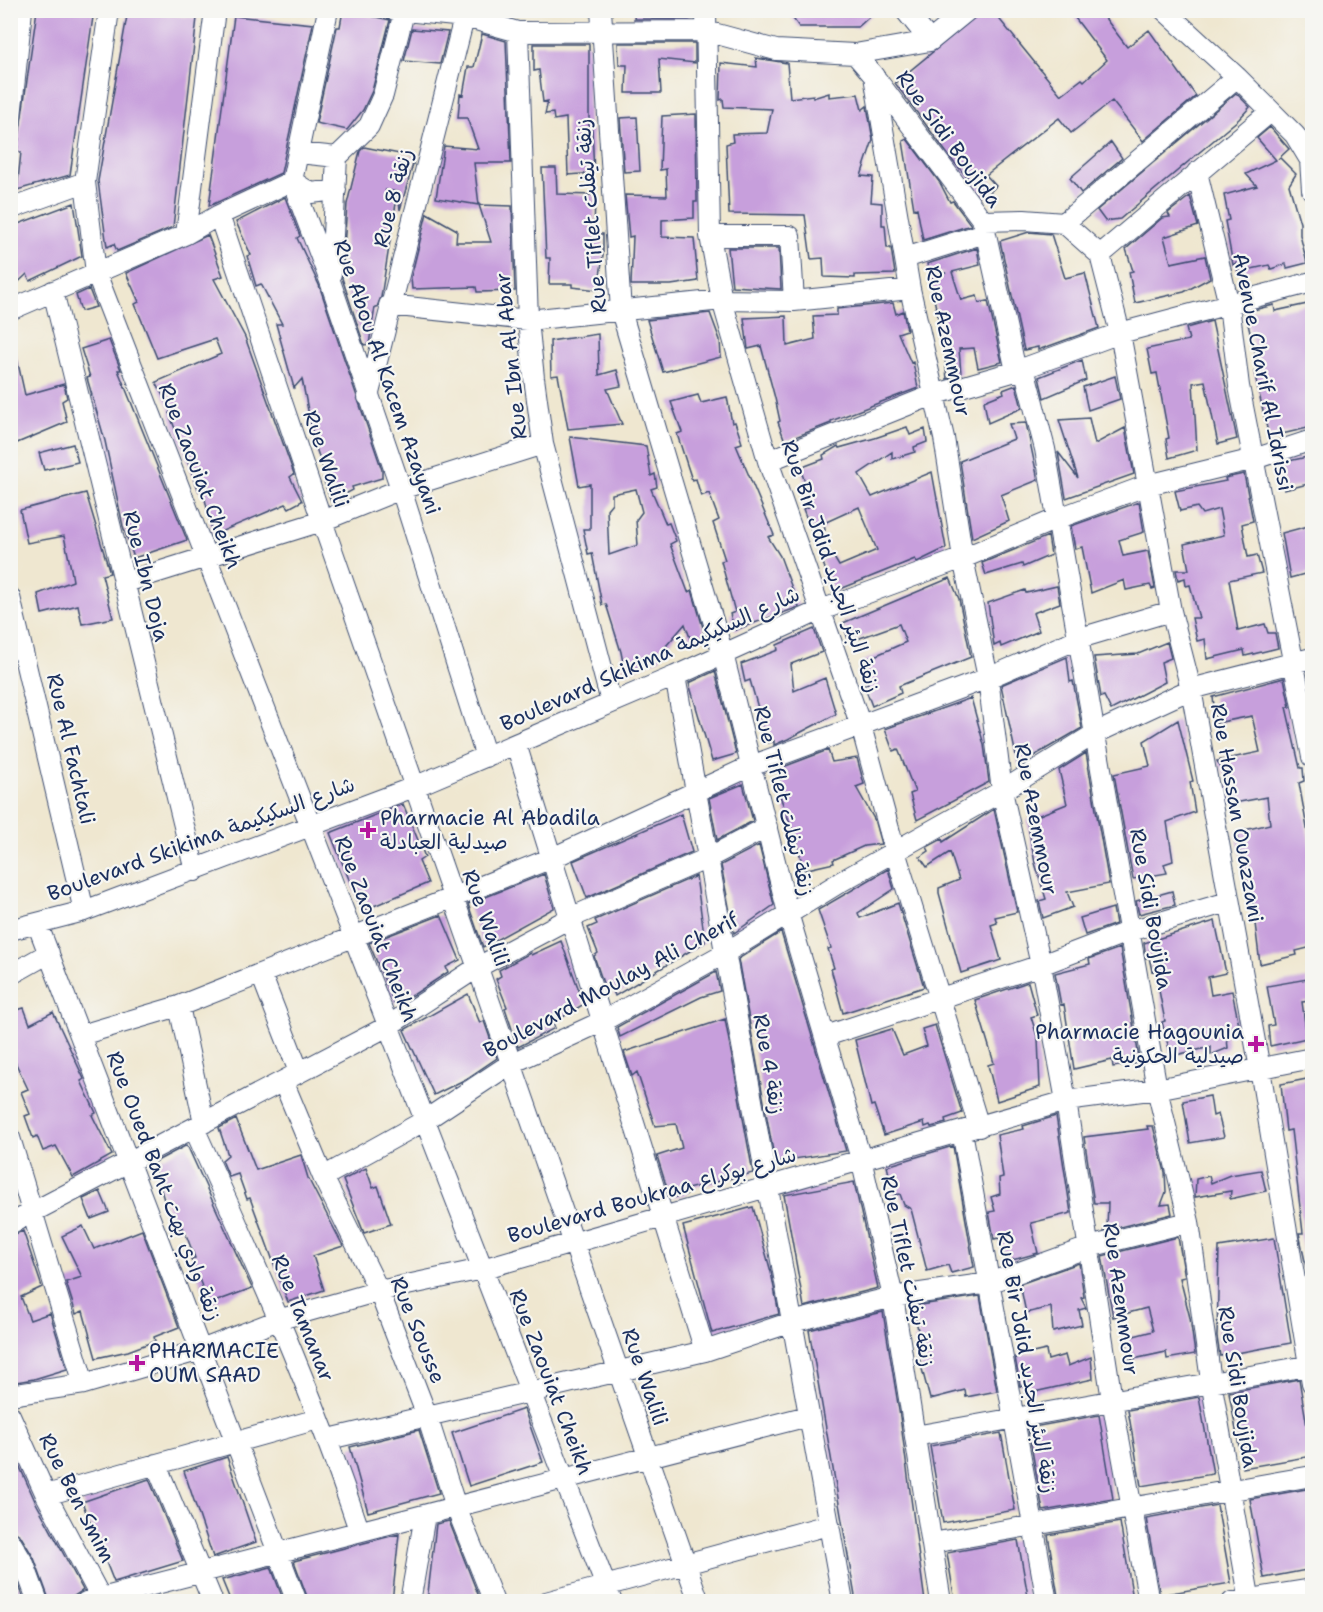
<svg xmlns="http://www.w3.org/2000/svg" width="1323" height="1612" font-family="'Shantell Sans','Playpen Sans Arabic',sans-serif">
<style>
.building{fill:#c79fdc;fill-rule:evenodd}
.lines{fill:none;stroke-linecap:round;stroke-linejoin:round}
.street-casing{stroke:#3b4b6f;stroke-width:22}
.street{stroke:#fff;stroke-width:20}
.poi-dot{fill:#b5179e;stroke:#f6f6f2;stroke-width:2}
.labels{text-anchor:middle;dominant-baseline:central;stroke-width:4.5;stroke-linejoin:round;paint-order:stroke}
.street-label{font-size:21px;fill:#1b2f5e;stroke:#f6f6f2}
.poi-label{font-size:21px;fill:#1b2f5e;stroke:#f6f6f2;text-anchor:start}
</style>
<rect width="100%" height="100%" fill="#f6f6f2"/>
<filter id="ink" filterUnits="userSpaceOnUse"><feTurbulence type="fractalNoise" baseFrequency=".0167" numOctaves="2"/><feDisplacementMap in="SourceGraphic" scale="12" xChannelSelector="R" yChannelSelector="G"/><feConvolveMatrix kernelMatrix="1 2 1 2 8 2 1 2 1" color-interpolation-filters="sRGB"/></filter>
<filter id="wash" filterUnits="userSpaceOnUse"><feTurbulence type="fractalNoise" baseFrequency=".008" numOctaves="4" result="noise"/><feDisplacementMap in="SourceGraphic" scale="24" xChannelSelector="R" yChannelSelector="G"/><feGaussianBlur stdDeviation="1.35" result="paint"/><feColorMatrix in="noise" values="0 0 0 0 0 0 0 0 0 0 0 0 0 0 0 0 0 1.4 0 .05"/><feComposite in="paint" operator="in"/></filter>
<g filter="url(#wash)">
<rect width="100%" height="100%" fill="#efe7d0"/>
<g id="blocks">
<path class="building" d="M37 10H94L70 175 17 190 21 152 17 151Z
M128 10 197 18 173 227 117 251 114 244 107 247 98 181Z
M343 10 390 20 372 91 363 110 347 130 316 123 337 27H340Z
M635 10H689V19H634Z
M787 10H877L858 27H799Z
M984 10H992L1061 95 1082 79 1084 81 1107 60 1069 10H1099L1127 47 1149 30 1196 96 1143 141 1112 101 1071 133 1059 118 986 175 996 186 985 197 952 160 895 83Z
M234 16 313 24 281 173 209 206Z
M412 29 448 32 440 64 404 61Z
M482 34 506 41 511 163H474L479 205 436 198 444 146 478 149 467 118H458L460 94 463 95 468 67H474Z
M618 43H695V63L659 59 661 93H626L627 65H619Z
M534 44H589V130H592L594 173 568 175 566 118 554 120 553 113 545 114 548 101 543 102 539 70 534 71Z
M756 58 787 63 790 98 813 95V98L829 93V97L858 94 862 110 867 106 873 140 861 176 873 177 871 202 882 203V225H885L887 248H891L895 274 855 275V278L824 277 823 258 811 259 805 215 729 214 726 144 733 142 732 134 767 133 772 109 724 107 723 99 720 100 721 63 757 67Z
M1236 93 1250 107 1239 119 1120 219 1105 221 1097 210Z
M696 114 697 202H694V218L662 220V237L694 238 698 281 671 285H631L633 236 629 237 625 195 667 196 666 169 660 170 662 116Z
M637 117 640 171 624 172 620 118Z
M1270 127 1289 149 1278 159 1280 158 1296 174 1289 185 1300 223V235L1307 263 1287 268 1286 264 1271 269 1269 265 1238 272 1236 263 1233 265 1225 221 1229 220 1224 195 1257 186 1246 174 1276 160 1257 138Z
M907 139 940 183 950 202 953 201 971 225 923 240 917 208 914 209 903 141Z
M1111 142 1122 158 1081 193 1070 178Z
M364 147 415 157 400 210 398 192 385 190 397 197 381 297 377 307H375L369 344 364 345 342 278 347 204 360 151Z
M542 168H556L557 194 595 195 594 234H603V255L598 290 572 287V284H549L550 258H546Z
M1190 196 1198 226 1164 237 1171 263 1205 256 1210 278 1184 292 1135 303 1129 272 1133 271 1126 249 1162 218 1170 217 1168 213Z
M285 197 300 236 297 238 319 285 382 470V478L352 487 353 490 331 502 323 478 326 477 314 442 302 379 294 388 276 324H282L261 284 256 286 247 256 251 255 236 222Z
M74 203 82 256 30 281 27 274 10 290V227Z
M479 205 512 206 515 291 477 292 476 287 412 289 411 277 427 213 457 230 456 242H491Z
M1029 232 1051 234 1065 278 1085 273 1099 328 1038 350V347L1024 350 1000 241Z
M208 235 223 276 214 279 245 337 294 474 290 477 302 501 289 508 286 504 213 535 203 490 199 491 169 413 171 412 156 382 221 354 215 339 157 358 135 304 139 302 126 273Z
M728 248H779L781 289 732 286Z
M977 248 980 265 952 272 961 300 977 296 979 303 988 301 1002 362 978 368 974 348 959 349 961 374 947 379 944 347 930 279 946 273H929L927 264Z
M89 289 96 307 81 311 76 295Z
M893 303 896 314 903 311 907 330 898 333 911 363 913 362 918 388 831 421V423L785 441 778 422 780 421 775 398 761 346 748 349 744 318 786 316 787 346 815 339 813 316 837 315V309Z
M1312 303V427L1269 437 1254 371 1259 369 1245 312 1274 305 1275 311Z
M710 313 720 340 721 357 663 372 647 320Z
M1212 321 1237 439 1218 444 1205 381 1193 383 1197 450 1169 458 1166 439 1169 438 1157 373 1152 374 1147 349 1189 340 1186 328Z
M598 334 599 375 617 370 621 386 607 389 622 424 568 429 558 375 551 376 550 341Z
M109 340 121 370H118L187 540 134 558 123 526 105 441 87 378 90 377 81 349Z
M10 354H16L25 395 64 384 67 398 62 401 67 422 10 446Z
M1082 360 1086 380 1044 398 1039 377Z
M1115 376 1120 399 1088 410 1083 387Z
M1016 385 1022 408 988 423 984 401 1004 393 1003 390Z
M698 395 701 403 727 397 732 423 735 422 742 443 736 445 774 535 768 537 780 556 799 607 735 630 730 614 735 612 721 561 725 560 713 523 719 520 709 493 701 496 696 479 692 480 677 434 682 432 671 402Z
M1089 418 1095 444 1125 428 1134 474 1066 498 1058 452 1078 478 1059 420Z
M1026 423 1038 480 1001 495 1009 521 972 538 960 461 1014 439 1009 424Z
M907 427 910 435 925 429 927 442 914 447 915 452 892 459V452L859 474 872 497 932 472 946 548 917 562 915 559 833 592 822 560 833 556 839 566 877 550 859 507 824 523 825 530 812 532 803 509 813 505 800 468 824 459 823 455 838 446 839 448 875 438Z
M570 437 646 446 651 476 655 474 657 487 651 489 666 524 669 523 676 541 670 544 688 592 692 590 706 638 692 643 685 624 660 653 661 658 625 673 621 652 606 604 602 605 592 553 588 554 583 529H590V484L579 486ZM636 489 642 512 636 520 638 545 609 555 607 509 612 503V494Z
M73 444 78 462 44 470 39 453Z
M1312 456V483L1284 490 1279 463Z
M1244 474 1253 521 1242 524 1248 557 1257 555 1262 573 1229 580 1238 631 1265 624 1268 633H1275L1278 648 1245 656 1244 650 1207 659 1205 639 1197 641 1192 618H1199L1190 585 1186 586 1185 578 1178 580 1176 570H1189L1184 544 1224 535 1219 509 1202 514 1197 507 1180 511 1175 491 1226 481 1225 478Z
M86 493 110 573 102 575 113 618 82 624 78 605 42 614 38 594 73 581 71 569 64 536 27 543 20 510Z
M1139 502 1144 532 1119 540 1123 556 1148 551 1155 588 1152 589 1150 585 1126 590 1124 580 1091 593 1082 547 1075 549 1071 526Z
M1312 525V572L1290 578 1282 533Z
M1048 536 1051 555 1023 567 1022 564 986 575 982 563Z
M950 578 959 599 971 657 899 686 901 693 872 706 864 685 868 683 861 662 906 642 899 624 849 642 843 623Z
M1057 586 1060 603 1033 613 1039 631 1001 647 1000 643 994 646 988 603 1025 590 1026 593Z
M814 629 822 652 791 664 794 691 825 678 836 714 788 739 774 745V741L768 743 750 680 745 682 741 664 778 650 777 645Z
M1167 642 1171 658 1161 662 1165 682 1111 710 1104 696 1101 697 1094 657 1138 654Z
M1067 657 1070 682 1073 681 1082 728 1018 765 1001 685Z
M715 671 736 754 712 761 689 683Z
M1284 678 1290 707H1286L1300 768H1303L1304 781 1299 783 1312 856V947L1296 951 1297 955 1260 964 1252 899 1250 900 1236 832 1270 824 1267 797 1229 804 1224 786 1231 784 1217 761 1260 752 1252 716 1216 723 1213 697Z
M971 698 984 745 989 782 917 820 910 794 915 792 898 749 893 751 885 729Z
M1178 720 1193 781 1190 782 1195 812 1167 822 1173 861 1164 864 1167 873 1133 879 1114 774 1150 766 1144 741Z
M828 750 832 762 857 758 864 784 856 787 874 819 881 844 864 846 833 860 834 863 803 870 798 845 780 796 782 795 778 769Z
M1086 753 1109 884 1067 892 1073 907 1043 918 1039 901 1046 899 1035 863 1027 820 1067 804 1059 770Z
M743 784 753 821 717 840 709 798Z
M403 804 425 857 419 861 428 883 362 911 330 833Z
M994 809 1017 912 995 917 997 923 991 925 1001 960 961 973 939 893V888L959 880 950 852 927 867 920 857 929 851 927 847 942 839 943 842Z
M681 814 692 852 587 898 573 861Z
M759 845 774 905 734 933 721 865Z
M888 869 894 889 858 913 860 918 898 903 924 987 843 1013 831 969 834 968 828 949 831 948 818 910Z
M544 874 554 908 483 947 468 904Z
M696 876 705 942 615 996 612 988 606 992 594 956 598 953 588 928 597 924 595 920Z
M1172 891 1175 905 1139 914 1136 901Z
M1113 908 1116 924 1085 935 1080 918Z
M441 915 460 960 446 967 448 972 413 995 394 1003 369 943Z
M1215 921 1226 973 1208 977 1211 995 1232 991 1239 1025 1226 1029 1228 1048 1211 1055V1047L1171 1056 1162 1022 1165 1021 1155 970 1152 971 1149 957 1146 958 1144 943Z
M781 932 846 1151 775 1162 738 959Z
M561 941 584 1004 553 1023 555 1028 518 1047 505 1008 507 1007 496 979 501 976 499 970 530 953 531 955Z
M1120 948 1140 1063 1113 1067 1112 1060 1074 1069 1064 1004 1061 1005 1055 973 1090 964 1089 959Z
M716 972 720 991 701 997 620 1037 617 1027Z
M1307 979 1310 1001 1302 1002 1307 1038 1270 1046 1268 1026 1274 1025 1267 986Z
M1028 982 1037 1015 1031 1017 1038 1039 1040 1087 997 1101 988 1065 994 1063 975 1000Z
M468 994 480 1023 484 1021 497 1058 466 1079 434 1095 404 1030Z
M24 1008 30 1024 53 1012 84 1079 81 1081 96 1113 92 1115 112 1155 73 1177 56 1146 43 1151 37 1136 33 1138 25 1116 30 1114 21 1092 28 1089 10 1051V1012Z
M725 1019 753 1173 687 1189 688 1194 670 1198 657 1156 682 1148 676 1124 655 1126 637 1072 632 1076 624 1052Z
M935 1025 962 1113 945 1119 946 1123 931 1127 930 1125 925 1127 924 1122 884 1135 874 1105 871 1106 855 1040 892 1029 903 1055 927 1046 922 1029Z
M1312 1078V1270L1307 1271 1299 1233H1303L1291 1130 1286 1131 1281 1084Z
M1210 1096 1213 1116 1218 1114 1224 1137 1190 1143 1183 1101Z
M1056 1116 1071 1213 1031 1223 1038 1253 1005 1262 999 1238 994 1239 989 1212 995 1211 991 1197 1000 1194 999 1178 1003 1177 997 1135 1024 1129 1023 1126Z
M236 1119 256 1170 301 1155 308 1178 343 1246 313 1256 324 1290 288 1302 250 1198 247 1199 238 1174 229 1177 222 1160 228 1155 219 1128Z
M1147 1126H1153L1165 1172 1166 1192 1161 1205 1170 1204 1172 1214 1104 1231V1228H1107L1108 1203H1094L1084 1137 1148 1129Z
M187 1145 252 1288 209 1304 191 1259 195 1258 183 1227 177 1230 164 1200 153 1163Z
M953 1146 974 1267 951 1273 948 1265 927 1271 911 1209 904 1205 900 1194 894 1195 887 1166Z
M366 1168 373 1188 378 1186 391 1224 364 1233 343 1180Z
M1261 1170 1266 1191 1230 1199 1231 1191 1195 1197 1196 1179 1209 1176 1211 1183 1230 1175Z
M854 1182 878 1288 804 1307 784 1195Z
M100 1191 109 1212 91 1219 83 1199Z
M753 1207 771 1272 779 1314 712 1333 683 1226Z
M83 1226 94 1249 142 1230 179 1327 154 1337 155 1341 128 1351 96 1358 83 1311 76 1314 66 1282 82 1277 62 1236Z
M23 1231 42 1287 21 1297 30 1320 50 1313 67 1369 34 1379 10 1383V1236Z
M1178 1237 1185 1277 1180 1278 1190 1318 1195 1354 1167 1359 1166 1352 1129 1360 1126 1338 1153 1331 1147 1308 1113 1317 1102 1256Z
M1274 1238 1291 1343 1220 1356 1217 1337 1219 1247Z
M1079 1263 1084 1297 1081 1298 1086 1308 1079 1310 1082 1325 1053 1332 1051 1307 1026 1313 1020 1284Z
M980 1296 997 1391 966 1397 965 1390 930 1399 914 1339 919 1337 914 1306Z
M883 1312 900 1417 925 1602H856L809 1330Z
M1046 1350 1048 1360 1065 1355 1068 1366 1091 1357 1093 1379 1025 1394 1023 1385 1020 1386 1015 1357Z
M1299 1379 1312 1456 1243 1468 1229 1392Z
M1199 1397 1213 1474 1141 1486 1128 1410Z
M524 1409 543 1462 469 1486 452 1433Z
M1099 1415 1113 1499 1043 1511 1028 1428Z
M419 1430 439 1493 368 1512 350 1447Z
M1001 1433 1015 1510 943 1523 930 1446Z
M10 1445 35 1501 83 1590 65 1602H50L34 1558 20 1535 10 1529Z
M227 1457 256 1542 213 1557 184 1471Z
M149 1479 183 1561 114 1582 82 1502Z
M1312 1488V1569L1264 1578 1250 1499Z
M1217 1505 1231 1583 1160 1595 1146 1518Z
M449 1521 481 1602H427L436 1524Z
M1120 1522 1133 1599 1118 1602H1059L1048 1535Z
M399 1534 392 1602H309L294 1561Z
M1018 1540 1029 1602H955L947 1553Z
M271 1567 284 1602H231L222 1580Z
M19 1585 25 1602H10V1588Z"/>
</g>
</g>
<g filter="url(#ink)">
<use href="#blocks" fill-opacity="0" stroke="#3b4b6f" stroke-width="1.5"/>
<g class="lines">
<defs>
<path id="street" d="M109 10 85 182 96 273 612 1602
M328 10 292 181 330 281 401 489 486 757
M395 10 465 17 518 32 706 31 776 50 855 54 930 41 968 10
M601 10 621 311 723 654 788 913 861 1159 893 1297 941 1602
M706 10 710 236 722 300 768 461 861 726 895 851 979 1127
M905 10 930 41
M1164 10 1237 77 1295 135 1310 160 1312 190
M518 32 528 320 534 378 543 444 611 702
M855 54 874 76 910 289 944 438 963 558 988 678 1002 791 1041 965 1066 1101 1112 1400 1149 1602
M877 80 983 221 1016 371
M10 127 22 10
M299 153 337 157
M1197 172 1229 305 1239 386 1312 757
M292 181 311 193 336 190
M10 209 85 182
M219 215 322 521 699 1602
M983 221 1024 220 1064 223 1100 255
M1064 223 1237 77
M186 234 215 10
M710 236H790L794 301
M1100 255 1120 333 1171 611 1191 689 1260 1069 1312 1383
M1100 255 1270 112
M905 258 985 233
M331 274 337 157 369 126 383 95 404 12
M53 291 195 871
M389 305 528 320 722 300 794 301 910 289
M10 310 186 234 219 215 292 181
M1024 368 1045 449 1157 1089 1189 1222 1211 1381 1250 1602
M368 397 466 10
M768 461 933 395 1016 371 1120 333 1312 282
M123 583 322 521 401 489 543 444
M10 597 84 911
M675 676 843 1602
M516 744 705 1351
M37 923 297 1602
M10 930 84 911 414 787 675 676 821 610 963 558 1059 518 1148 485 1254 459 1312 440
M261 974 299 1072
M10 975 49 953
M179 1006 204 1123
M81 1035 179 1006 552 858 751 766 988 678 1080 638 1171 611
M826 1036 1041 965 1130 931 1228 902
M283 1081 323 1177 379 1291 427 1416 456 1507 494 1602
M194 1128C254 1260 313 1392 359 1530
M962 1131 1047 1602
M10 1138 84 1384
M323 1177 424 1121 510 1064 603 1021 725 953 842 881 1002 791 1096 733 1191 689 1312 658
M10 1224 388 1026 478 967 570 918 708 858 767 827
M10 1395 84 1384 201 1350 281 1319 379 1291 482 1269 1066 1101 1157 1089 1312 1058
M10 1415 46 1495 103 1602
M915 1436 1312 1365
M329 1439 705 1351 792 1322 893 1297 989 1283 1089 1247 1189 1222
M156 1464 213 1602
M46 1495 318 1419
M10 1541 24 1564 38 1602
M932 1543 1312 1476
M86 1602 808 1416
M410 1602 425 1515
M546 1602 828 1525
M1232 1602 1312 1589"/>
</defs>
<use href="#street" class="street-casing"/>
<use href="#street" class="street"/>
</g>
</g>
<g class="poi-dot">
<path d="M365 821h6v6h6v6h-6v6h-6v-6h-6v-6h6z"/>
<path d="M1253 1035h6v6h6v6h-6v6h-6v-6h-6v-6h6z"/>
<path d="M134 1354h6v6h6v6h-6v6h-6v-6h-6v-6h6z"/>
</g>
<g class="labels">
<g class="street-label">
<text transform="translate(949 139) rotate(54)">Rue Sidi Boujida</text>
<text transform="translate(393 198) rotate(-75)">Rue 8 زنقة</text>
<text transform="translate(591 216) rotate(-95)">Rue Tiflet زنقة تيفلت</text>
<text transform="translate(948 341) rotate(78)">Rue Azemmour</text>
<text transform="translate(511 356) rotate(-96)">Rue Ibn Al Abar</text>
<text transform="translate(1263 372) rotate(79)">Avenue Charif Al Idrissi</text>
<text transform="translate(387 377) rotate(71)">Rue Abou Al Kacem Azayani</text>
<text transform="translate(326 459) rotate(71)">Rue Walili</text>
<text transform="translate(200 476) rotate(69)">Rue Zaouiat Cheikh</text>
<text transform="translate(831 566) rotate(71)">Rue Bir Jdid زنقة البئر الجديد</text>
<text transform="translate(146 576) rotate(76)">Rue Ibn Doja</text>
<text transform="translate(650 659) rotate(-24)">Boulevard Skikima شارع السكيكيمة</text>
<text transform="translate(71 749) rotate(77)">Rue Al Fachtali</text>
<text transform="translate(784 801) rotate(76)">Rue Tiflet زنقة تيفلت</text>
<text transform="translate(1237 813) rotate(80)">Rue Hassan Ouazzani</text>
<text transform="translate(1036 819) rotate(79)">Rue Azemmour</text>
<text transform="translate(201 839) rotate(-20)">Boulevard Skikima شارع السكيكيمة</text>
<text transform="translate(1151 909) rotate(80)">Rue Sidi Boujida</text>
<text transform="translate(486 918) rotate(70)">Rue Walili</text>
<text transform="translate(376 929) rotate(69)">Rue Zaouiat Cheikh</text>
<text transform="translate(611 985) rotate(-28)">Boulevard Moulay Ali Cherif</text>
<text transform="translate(769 1064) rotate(80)">Rue 4 زنقة</text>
<text transform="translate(164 1186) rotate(69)">Rue Oued Baht زنقة وادي بهت</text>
<text transform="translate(652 1195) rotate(-16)">Boulevard Boukraa شارع بوكراع</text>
<text transform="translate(908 1271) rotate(78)">Rue Tiflet زنقة تيفلت</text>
<text transform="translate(1121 1299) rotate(82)">Rue Azemmour</text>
<text transform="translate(303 1318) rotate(68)">Rue Tamanar</text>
<text transform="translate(418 1330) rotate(68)">Rue Sousse</text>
<text transform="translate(1027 1362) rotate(80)">Rue Bir Jdid زنقة البئر الجديد</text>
<text transform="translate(645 1377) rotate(71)">Rue Walili</text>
<text transform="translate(551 1382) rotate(69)">Rue Zaouiat Cheikh</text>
<text transform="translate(1238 1387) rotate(81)">Rue Sidi Boujida</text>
<text transform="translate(77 1498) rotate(63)">Rue Ben Smim</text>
</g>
<g class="poi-label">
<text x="380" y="818">Pharmacie Al Abadila<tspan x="380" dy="24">صيدلية العبادلة</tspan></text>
<text x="1244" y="1032" text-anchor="end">Pharmacie Hagounia<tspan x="1244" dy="24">صيدلية الحكونية</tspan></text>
<text x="149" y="1351">PHARMACIE<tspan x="149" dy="24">OUM SAAD</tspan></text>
</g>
</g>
<rect width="1323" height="1612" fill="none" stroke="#f6f6f2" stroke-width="36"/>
</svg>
